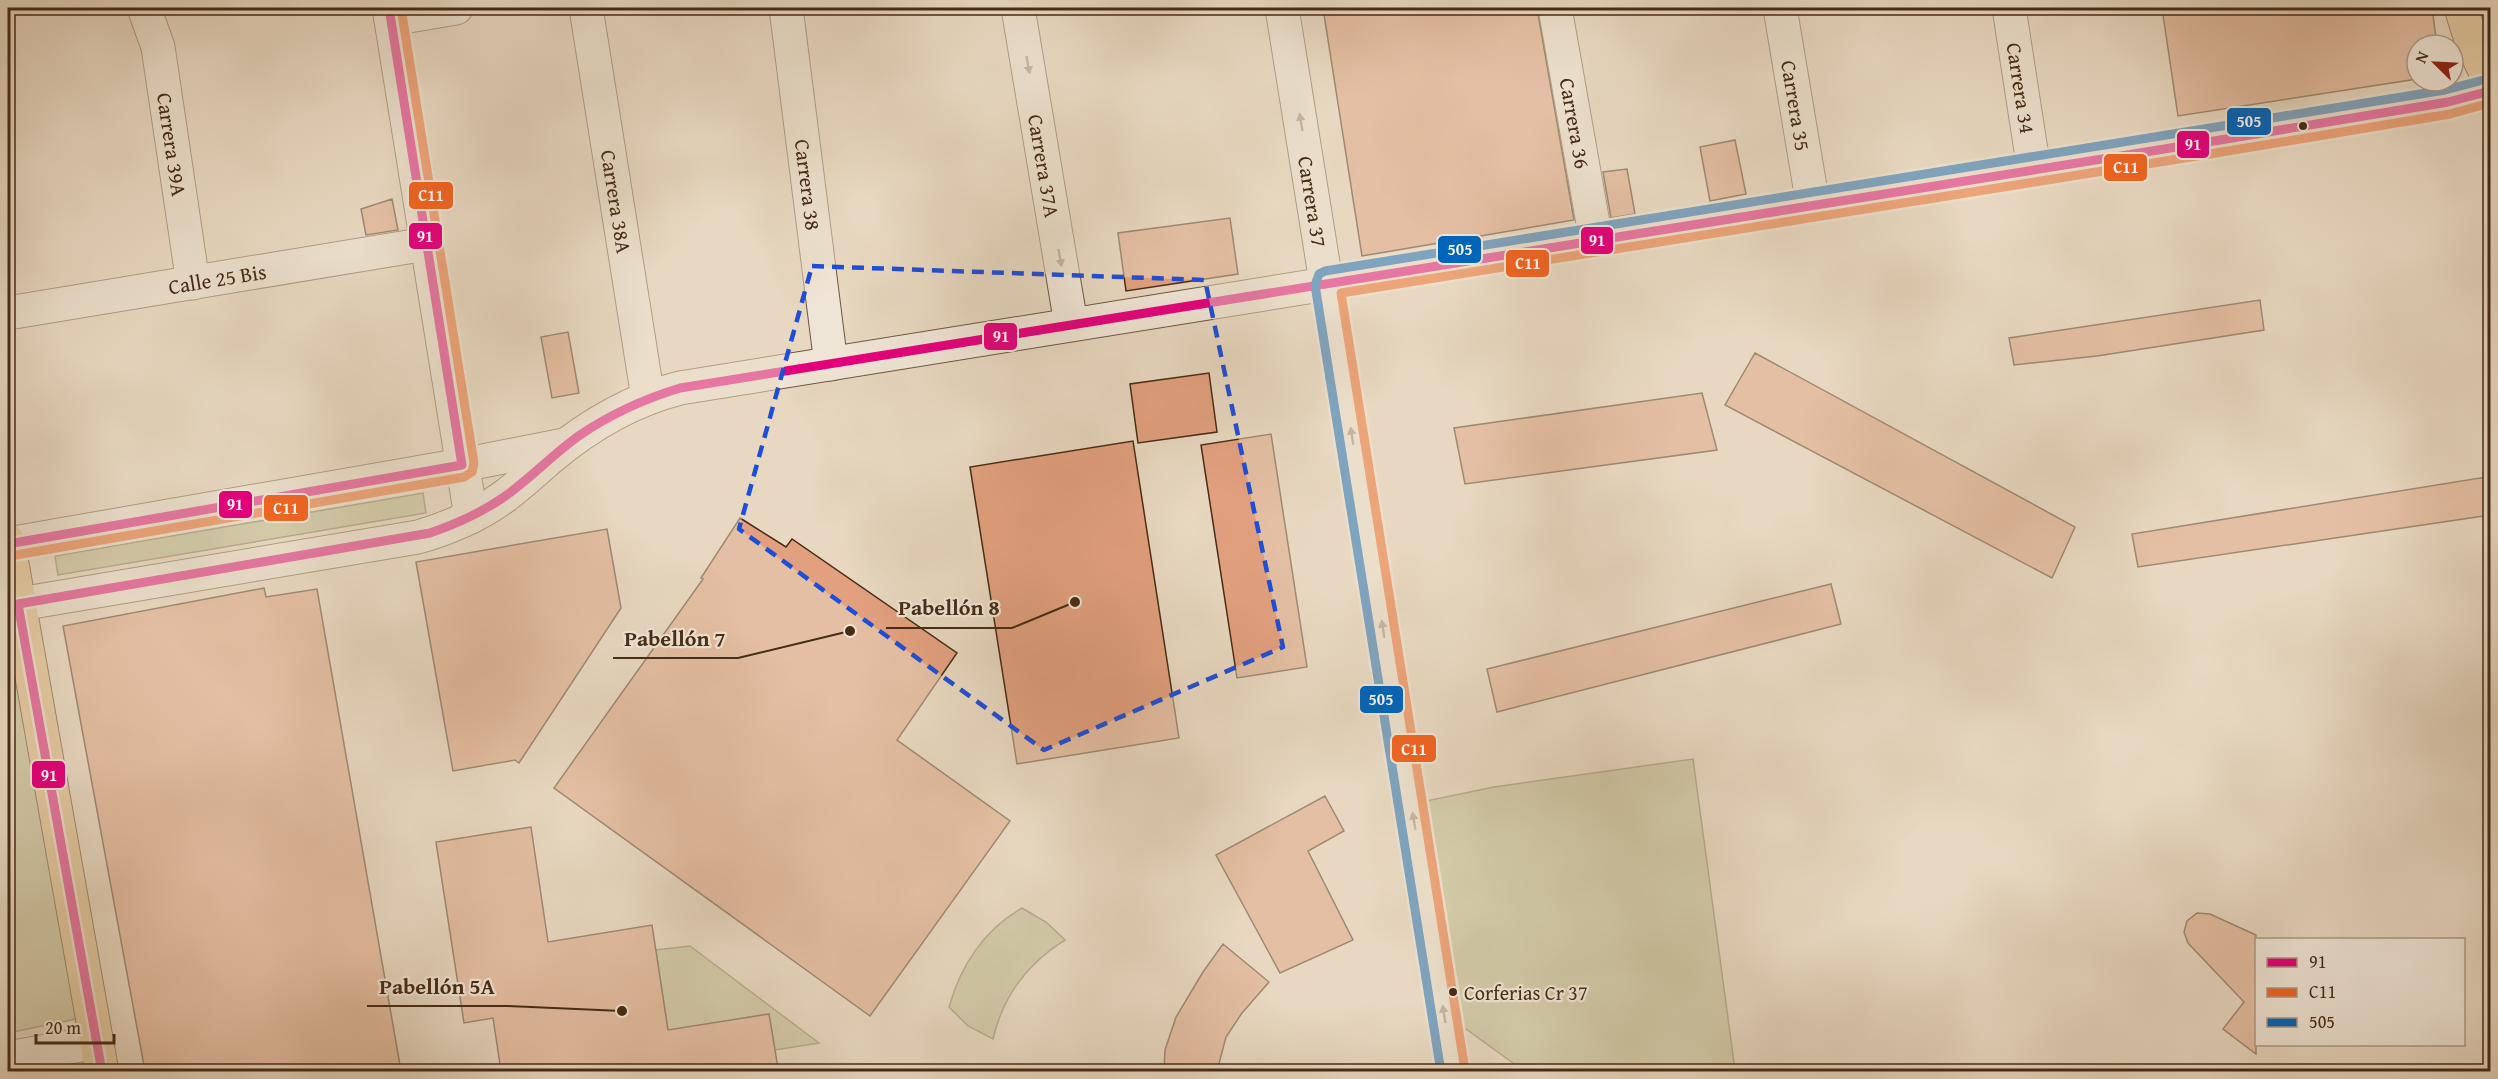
<svg xmlns="http://www.w3.org/2000/svg" width="2498" height="1079" font-family="'Gentium Book Plus',serif">
<style>
.green{fill:#bdbc8e;stroke:#827452;stroke-width:1.5}
.building{fill:#e2a07f;stroke:#462b15;stroke-width:1.5}
.lines{fill:none;stroke-linecap:round;stroke-linejoin:round}
.minor-casing{stroke:#6e5640;stroke-width:35}
.major-casing{stroke:#462b15;stroke-width:35}
.minor{stroke:#f0e6d7;stroke-width:33}
.major{stroke:#e4bc80;stroke-width:33}
.bus-1-casing{stroke:#f0e6d7;stroke-width:14}
.bus-2-casing{stroke:#f0e6d7;stroke-width:14}
.bus-3-casing{stroke:#f0e6d7;stroke-width:14}
.bus-1{stroke:#e5007d;stroke-width:9}
.bus-2{stroke:#f26522;stroke-width:9}
.bus-3{stroke:#0065bd;stroke-width:9}
.oneway{fill:#9b8876}
.marked{fill:none;stroke:#1d4ed8;stroke-width:4.5;stroke-dasharray:12 8;stroke-linejoin:round}
.bus-dot{fill:#462b15;stroke:#f0e6d7;stroke-width:2}
.labels{text-anchor:middle;dominant-baseline:central;stroke-width:4.5;stroke-linejoin:round;paint-order:stroke}
.bus-label{font-size:20px;fill:#462b15;stroke:#f0e6d7;text-anchor:start}
.street-label{font-size:21px;fill:#462b15;stroke:#f0e6d7}
.leader{fill:none;stroke:#462b15;stroke-width:2}
.callout-dot{fill:#462b15;stroke:#f0e6d7;stroke-width:2}
.callout-label{font-size:22px;text-anchor:middle;font-weight:bold;fill:#462b15;stroke:#f0e6d7;stroke-width:4.5;stroke-linejoin:round;paint-order:stroke}
.line-badge{stroke:#f0e6d7;stroke-width:2}
.badge-label{font-size:16px;text-anchor:middle;font-weight:bold;fill:#fff}
</style>
<rect width="100%" height="100%" fill="#e8d8c1"/>
<filter id="stains"><feTurbulence type="fractalNoise" baseFrequency=".00333" numOctaves="4"/><feColorMatrix values="0 0 0 0 .2 0 0 0 0 .09 0 0 0 0 .02 0 0 0 .5 -.17"/></filter>
<radialGradient id="worn" r=".72"><stop offset=".6" stop-color="#630" stop-opacity="0"/><stop offset="1" stop-color="#630" stop-opacity=".3"/></radialGradient>
<path class="green" d="M423 493 426 513 58 575 55 556Z
M11 641 76 1019 13 1032 8 1001V642Z
M1693 759 1735 1070 1524 1071 1462 1026 1426 801 1494 787Z
M1022 908 1046 922 1065 940C1028 963 1003 996 993 1039L968 1026 949 1007C961 965 984 930 1022 908Z
M690 946 819 1043 775 1050 769 1014 701 1025 708 1071H674L656 950Z"/>
<path class="building" d="M1323 8H1537L1574 220 1362 256Z
M2162 8H2432L2437 45H2417V79L2178 116Z
M1735 140 1746 194 1710 201 1700 147Z
M1627 169 1635 214 1611 218 1603 172Z
M392 199 398 230 366 235 361 209Z
M1230 218 1238 274 1126 291 1118 233Z
M2260 300 2264 330 2097 356 2014 365 2009 338Z
M568 332 579 393 552 398 541 337Z
M1755 353 2075 527 2052 578 1725 405Z
M1209 373 1217 432 1138 443 1130 384Z
M1702 393 1717 450 1465 484 1454 428Z
M1271 434 1307 667 1237 678 1201 445Z
M1133 441 1179 738 1017 764 970 467Z
M2486 477 2490 500V515L2138 567 2132 534Z
M740 518 786 547 792 539 957 653 897 740 1010 821 870 1016 554 788 703 579 701 578Z
M607 529 621 608 519 763 515 760 453 771 416 562Z
M1831 584 1841 624 1497 712 1487 669Z
M264 588 266 597 317 589 401 1071H145L63 626Z
M1325 796 1344 831 1308 851 1353 940 1280 973 1216 855Z
M531 827 548 942 652 925 668 1030 769 1014 778 1068 756 1071H501L493 1018 464 1023 436 842Z
M2197 913 2210 914 2256 935V1054L2223 1029 2244 1002 2188 943 2184 932 2187 921Z
M1223 944 1269 982 1242 1013 1226 1037 1217 1071H1164L1165 1050 1176 1017 1203 972Z"/>
<g class="lines">
<defs>
<g id="minor">
<path id="s1" d="M144 8 158 47 193 283"/>
<path d="M389 8 471 517"/>
<path id="s2" d="M586 8 648 398"/>
<path id="s3" d="M786 8 831 364"/>
<path id="s4" d="M1018 8 1071 324"/>
<path id="s5" d="M1282 8 1453 1072"/>
<path id="s6" d="M1555 8 1596 240"/>
<path id="s7" d="M1780 8 1813 205"/>
<path id="s8" d="M2009 8 2034 170"/>
<path d="M391 19 456 8"/>
<path id="s9" d="M8 313 426 244"/>
<path d="M8 544 462 465 564 445"/>
<path d="M8 606 418 537C449 528 479 515 505 496 521 484 536 470 551 457 588 426 633 400 680 388L2220 140 2448 102 2490 91"/>
<path d="M8 1058 97 1042"/>
</g>
<path id="major" d="M2461 8 2473 46 2490 81
M8 541 102 1072"/>
</defs>
<use href="#minor" class="minor-casing"/>
<use href="#major" class="major-casing"/>
<use href="#minor" class="minor"/>
<use href="#major" class="major"/>
<defs>
<path id="bus-1" d="M8 544 462 465 389 8
M102 1072 18 604 430 533C456 524 481 513 504 497 531 478 553 454 580 435 611 414 644 399 680 388L2220 140 2448 102 2490 91"/>
<path id="bus-2" d="M10 556 464 477 472 472 474 463 401 8
M1465 1070 1341 293 2222 152 2450 114 2490 103"/>
<path id="bus-3" d="M1441 1072 1315 285 1319 274 1325 271 2445 90 2487 79"/>
</defs>
<use href="#bus-1" class="bus-1-casing"/>
<use href="#bus-2" class="bus-2-casing"/>
<use href="#bus-3" class="bus-3-casing"/>
<use href="#bus-1" class="bus-1"/>
<use href="#bus-2" class="bus-2"/>
<use href="#bus-3" class="bus-3"/>
</g>
<defs><path id="oneway-solid" d="M-6-.8H1V-3.2L6.5 0L1 3.2V.8H-6Z" transform="scale(1.5)"/></defs>
<g class="oneway">
<use href="#oneway-solid" transform="translate(1028 65) rotate(80)"/>
<use href="#oneway-solid" transform="translate(1301 122) rotate(-99)"/>
<use href="#oneway-solid" transform="translate(1060 258) rotate(80)"/>
<use href="#oneway-solid" transform="translate(1352 436) rotate(-99)"/>
<use href="#oneway-solid" transform="translate(1383 629) rotate(-99)"/>
<use href="#oneway-solid" transform="translate(1414 821) rotate(-99)"/>
<use href="#oneway-solid" transform="translate(1444 1014) rotate(-99)"/>
</g>
<path d="M0 0H2498V1079H0ZM812 266 1205 280 1283 647 1044 750 739 529Z" fill="#e8d8c1" fill-opacity=".55" fill-rule="evenodd"/>
<path class="marked" d="M812 266 1205 280 1283 647 1044 750 739 529Z"/>
<g class="bus-dot">
<circle cx="2303" cy="126" r="5"/>
<circle cx="1453" cy="992" r="5"/>
</g>
<g class="labels">
<g class="bus-label">
<text x="1464" y="992">Corferias Cr 37</text>
</g>
<g class="street-label">
<text stroke="none"><textPath href="#s8" startOffset="81">Carrera 34</textPath></text>
<text stroke="none"><textPath href="#s7" startOffset="99">Carrera 35</textPath></text>
<text stroke="none"><textPath href="#s6" startOffset="117">Carrera 36</textPath></text>
<text stroke="none"><textPath href="#s1" startOffset="140">Carrera 39A</textPath></text>
<text stroke="none"><textPath href="#s4" startOffset="160">Carrera 37A</textPath></text>
<text stroke="none"><textPath href="#s3" startOffset="178">Carrera 38</textPath></text>
<text stroke="none"><textPath href="#s5" startOffset="196">Carrera 37</textPath></text>
<text stroke="none"><textPath href="#s2" startOffset="196">Carrera 38A</textPath></text>
<text stroke="none"><textPath href="#s9" startOffset="212">Calle 25 Bis</textPath></text>
</g>
</g>
<path class="leader" d="M1075 602L1012 628H886M850 631L738 658H613M622 1011L507 1006H367"/>
<g class="callout-dot">
<circle cx="1075" cy="602" r="6"/>
<circle cx="850" cy="631" r="6"/>
<circle cx="622" cy="1011" r="6"/>
</g>
<g class="callout-label">
<text x="949" y="615">Pabellón 8</text>
<text x="675" y="646">Pabellón 7</text>
<text x="437" y="994">Pabellón 5A</text>
</g>
<g class="line-badge">
<rect x="2226" y="107" width="46" height="29" rx="6" fill="#0065bd"/>
<rect x="2176" y="130" width="34" height="29" rx="6" fill="#e5007d"/>
<rect x="2103" y="153" width="45" height="29" rx="6" fill="#f26522"/>
<rect x="408" y="181" width="46" height="29" rx="6" fill="#f26522"/>
<rect x="408" y="222" width="35" height="28" rx="6" fill="#e5007d"/>
<rect x="1580" y="226" width="34" height="29" rx="6" fill="#e5007d"/>
<rect x="1437" y="235" width="45" height="29" rx="6" fill="#0065bd"/>
<rect x="1505" y="249" width="45" height="29" rx="6" fill="#f26522"/>
<rect x="983" y="322" width="35" height="29" rx="6" fill="#e5007d"/>
<rect x="218" y="490" width="35" height="29" rx="6" fill="#e5007d"/>
<rect x="263" y="494" width="46" height="28" rx="6" fill="#f26522"/>
<rect x="1359" y="685" width="45" height="29" rx="6" fill="#0065bd"/>
<rect x="1391" y="734" width="46" height="29" rx="6" fill="#f26522"/>
<rect x="31" y="760" width="35" height="29" rx="6" fill="#e5007d"/>
</g>
<g class="badge-label">
<text x="2249" y="127">505</text>
<text x="2193" y="150">91</text>
<text x="2126" y="173">C11</text>
<text x="431" y="201">C11</text>
<text x="425" y="242">91</text>
<text x="1597" y="246">91</text>
<text x="1460" y="255">505</text>
<text x="1528" y="269">C11</text>
<text x="1001" y="342">91</text>
<text x="235" y="510">91</text>
<text x="286" y="514">C11</text>
<text x="1381" y="705">505</text>
<text x="1414" y="755">C11</text>
<text x="49" y="781">91</text>
</g>
<rect width="2498" height="1079" fill="none" stroke="#e8d8c1" stroke-width="30"/>
<rect x="9" y="9" width="2480" height="1061" fill="none" stroke="#462b15" stroke-width="3"/>
<rect x="15" y="15" width="2468" height="1049" fill="none" stroke="#462b15" stroke-width="1.5"/>
<rect x="2255" y="938" width="210" height="108" fill="#f0e6d7" stroke="#ac9b89" stroke-width="1.5"/>
<rect x="2267" y="958" width="30" height="9" fill="#e5007d" stroke="#ac9b89" stroke-width="1.5"/>
<text x="2309" y="968" font-size="18" fill="#462b15">91</text>
<rect x="2267" y="988" width="30" height="9" fill="#f26522" stroke="#ac9b89" stroke-width="1.5"/>
<text x="2309" y="998" font-size="18" fill="#462b15">C11</text>
<rect x="2267" y="1018" width="30" height="9" fill="#0065bd" stroke="#ac9b89" stroke-width="1.5"/>
<text x="2309" y="1028" font-size="18" fill="#462b15">505</text>
<g transform="translate(2435 63) rotate(294)"><circle r="28" fill="#f0e6d7" stroke="#ac9b89" stroke-width="1.5"/>
<path d="M0-4.5L10 22L0 15L-10 22Z" fill="#8f2418"/>
<text y="-9" font-size="16" font-weight="bold" text-anchor="middle" fill="#462b15">N</text>
</g>
<path d="M36 1034v9h78v-9" fill="none" stroke="#462b15" stroke-width="3"/>
<text x="45" y="1034" font-size="18" fill="#462b15" stroke="#f0e6d7" stroke-width="4.5" paint-order="stroke">20 m</text>
<rect width="100%" height="100%" filter="url(#stains)"/>
<rect width="100%" height="100%" fill="url(#worn)"/>
</svg>
